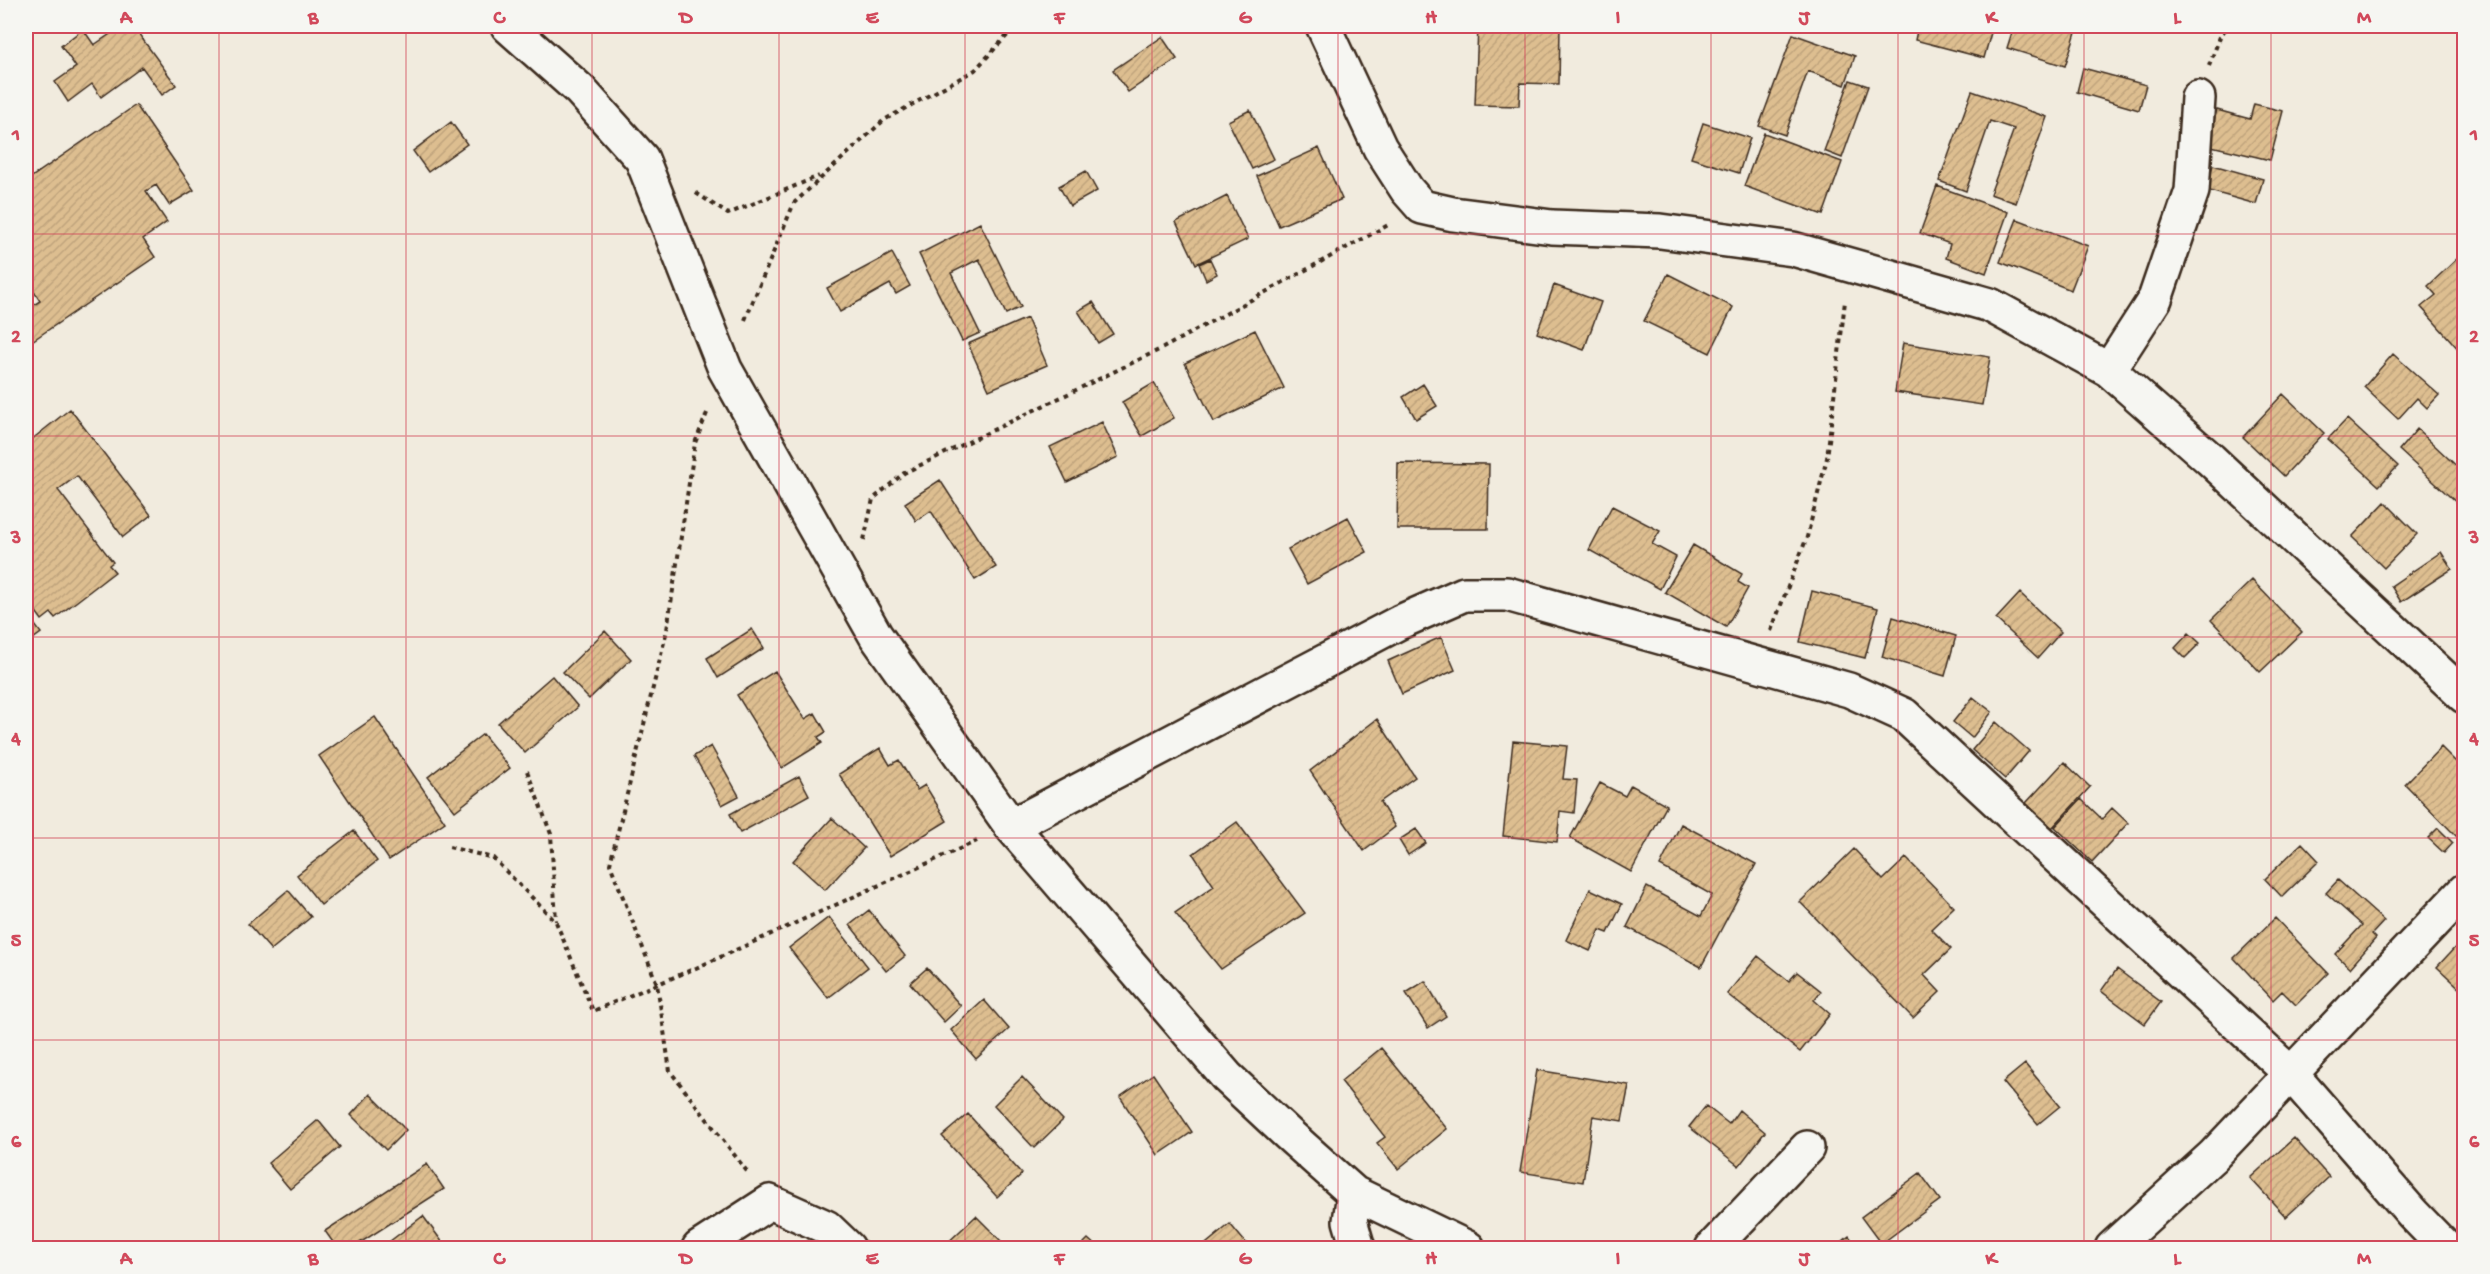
<svg xmlns="http://www.w3.org/2000/svg" width="2490" height="1274" font-family="'Gochi Hand',sans-serif">
<style>
.building{fill:url(#building-hatch);stroke:#3b2a1e;stroke-width:1.5}
.lines{fill:none;stroke-linecap:round;stroke-linejoin:round}
.minor-casing{stroke:#3b2a1e;stroke-width:38}
.path{stroke:#3b2a1e;stroke-width:4;stroke-dasharray:4.5 4.5;stroke-linecap:butt}
.minor{stroke:#f6f6f2;stroke-width:33}
.grid{fill:none;stroke:#d1495b;stroke-width:1.5;stroke-opacity:0.55}
.neatline{fill:none;stroke:#d1495b;stroke-width:2}
.grid-label{font-size:20px;text-anchor:middle;font-weight:bold;fill:#d1495b}
</style>
<defs>
<pattern id="building-hatch" width="6" height="6" patternUnits="userSpaceOnUse" patternTransform="scale(1.5)"><rect width="6" height="6" fill="#ddbe90"/><path d="M-1 1l2-2M0 6l6-6M5 7l2-2" fill="none" stroke="#bfa37c"/></pattern>
</defs>
<rect width="100%" height="100%" fill="#f1ebde"/>
<filter id="ink" filterUnits="userSpaceOnUse"><feTurbulence type="fractalNoise" baseFrequency=".0167" numOctaves="2"/><feDisplacementMap in="SourceGraphic" scale="12" xChannelSelector="R" yChannelSelector="G"/><feConvolveMatrix kernelMatrix="1 2 1 2 8 2 1 2 1" color-interpolation-filters="sRGB"/></filter>
<g filter="url(#ink)">
<path class="building" d="M122 26H133L176 85 162 95 142 67 101 97 92 84 68 102 55 82 76 67 61 46 83 29 94 45Z
M1478 26H1560L1559 84 1520 83 1519 106 1475 105Z
M1918 26H1980L1992 29 1984 58 1915 40Z
M2014 26H2057L2076 32 2065 66 2007 48Z
M1793 34 1855 56 1845 85 1808 71 1785 135 1759 126Z
M1162 37 1177 59 1128 92 1113 70Z
M2083 68 2146 85 2139 110 2077 92Z
M1850 80 1868 86 1842 158 1824 151Z
M1972 91 2047 117 2016 203 1990 194 2014 129 1990 121 1966 191 1939 181Z
M2254 104 2283 111 2270 160 2207 145 2217 110 2250 119Z
M136 105 194 190 169 205 156 185 146 191 167 222 143 239 155 257 29 343 26 337V310L40 301 26 279V181Z
M1250 110 1274 159 1252 169 1228 121Z
M451 122 467 144 428 172 413 151Z
M1703 123 1750 138 1739 173 1691 158Z
M1764 133 1842 162 1823 215 1744 186Z
M1319 148 1342 199 1279 226 1257 176Z
M2213 165 2263 179 2256 204 2206 190Z
M1086 171 1097 191 1070 206 1059 186Z
M1937 186 2008 212 1986 273 1946 258 1950 244 1920 233Z
M1227 196 1248 239 1196 264 1176 222Z
M2017 219 2088 246 2071 290 2000 262Z
M980 223 1021 307 1006 314 979 259 951 273 980 333 962 341 919 254Z
M892 253 910 286 896 294 890 284 840 312 827 288Z
M2460 256 2464 261V347L2460 351 2421 307 2436 295 2428 286Z
M1210 259 1217 274 1206 280 1199 264Z
M1668 274 1733 307 1710 353 1644 321Z
M1554 285 1601 302 1584 350 1537 333Z
M1093 302 1113 334 1098 343 1078 311Z
M1027 318 1047 365 989 390 968 344Z
M1255 330 1284 388 1214 422 1185 363Z
M1903 343 1990 357 1982 405 1895 392Z
M2393 354 2439 395 2427 408 2417 398 2398 419 2364 387Z
M1154 383 1174 418 1142 436 1122 402Z
M1423 384 1437 406 1416 419 1403 397Z
M2283 394 2324 433 2284 476 2243 437Z
M70 409 151 515 123 537 77 476 58 490 113 562 109 565 115 572 55 618 51 613 42 620 26 598V444Z
M2347 419 2398 466 2379 486 2328 439Z
M1102 422 1118 457 1067 482 1050 447Z
M2417 429 2464 473V501L2460 506 2399 450Z
M1398 463 1489 464 1488 529H1397Z
M940 480 996 567 975 580 931 511 916 521 905 503Z
M2385 502 2417 534 2384 568 2352 537Z
M1612 506 1660 531 1652 544 1676 557 1660 589 1589 550Z
M1348 517 1367 552 1307 584 1288 549Z
M1693 545 1742 574 1738 582 1748 588 1726 627 1665 592Z
M2441 552 2452 569 2401 602 2391 586Z
M2252 580 2302 632 2260 672 2211 620Z
M1812 591 1878 608 1865 658 1800 642Z
M2020 593 2061 632 2038 658 1996 619Z
M26 613 41 633 26 644Z
M1893 617 1956 636 1945 676 1882 657Z
M752 629 764 648 718 678 707 658Z
M605 631 631 659 589 699 563 672Z
M2189 633 2200 643 2185 658 2175 648Z
M1441 637 1455 670 1402 694 1388 661Z
M775 671 805 719 815 713 826 732 818 737 822 743 782 768 737 695Z
M552 676 578 707 525 753 498 723Z
M1973 697 1992 712 1972 738 1953 722Z
M375 717 445 822 389 860 319 756Z
M1377 719 1415 777 1380 802 1395 827 1364 851 1310 771Z
M1996 722 2029 751 2005 779 1972 750Z
M483 734 510 768 455 811 428 777Z
M1513 741 1567 746 1563 779 1577 780 1574 813 1560 811 1557 842 1503 836Z
M711 746 739 796 722 805 694 756Z
M2441 747 2464 770V829L2457 837 2405 784Z
M880 748 890 765 899 760 917 790 925 785 947 821 890 856 839 774Z
M2064 762 2090 787 2052 828 2026 803Z
M799 776 809 795 740 833 730 814Z
M1600 783 1625 796 1631 785 1667 805 1631 872 1570 838Z
M2081 799 2102 819 2112 808 2128 823 2092 862 2055 827Z
M832 818 864 848 825 890 793 861Z
M1237 822 1305 913 1221 969 1175 913 1214 886 1193 854Z
M1681 824 1756 864 1701 967 1627 927 1647 887 1701 916 1712 895 1660 866Z
M2438 828 2453 843 2444 853 2428 838Z
M1416 829 1426 843 1408 855 1399 840Z
M354 831 377 861 321 905 297 875Z
M2302 843 2319 861 2282 897 2265 879Z
M1854 849 1883 880 1906 858 1954 907 1931 929 1951 949 1924 975 1940 992 1913 1018 1800 902Z
M2338 880 2384 921 2372 934 2376 938 2350 968 2335 954 2362 925 2326 893Z
M1590 889 1622 904 1608 933 1600 930 1590 951 1566 940Z
M288 890 311 917 271 950 248 924Z
M869 910 905 956 886 971 850 925Z
M829 917 868 967 828 998 789 948Z
M2275 918 2328 973 2296 1005 2282 991 2273 1000 2234 958Z
M2459 943 2464 948V992L2437 967Z
M1758 956 1789 981 1797 972 1821 991 1814 1000 1830 1014 1800 1052 1727 994Z
M927 968 961 1006 944 1022 910 983Z
M2117 969 2161 1002 2145 1024 2101 991Z
M1425 981 1446 1016 1428 1028 1406 993Z
M984 1000 1009 1029 976 1059 951 1030Z
M1381 1048 1447 1129 1398 1169 1377 1143 1385 1137 1341 1081Z
M2025 1064 2060 1106 2038 1124 2003 1082Z
M1537 1070 1629 1085 1622 1121 1593 1116 1583 1182 1520 1172Z
M1153 1074 1192 1132 1158 1155 1120 1097Z
M1022 1077 1063 1120 1034 1148 994 1105Z
M370 1094 406 1130 386 1150 351 1115Z
M1706 1106 1729 1124 1739 1110 1765 1132 1739 1166 1689 1127Z
M968 1114 1022 1174 997 1197 942 1136Z
M318 1120 340 1147 290 1189 268 1163Z
M2294 1138 2329 1177 2286 1217 2250 1178Z
M427 1164 444 1189 352 1248H337L325 1231Z
M1920 1173 1940 1200 1881 1244 1861 1217Z
M423 1216 443 1243 437 1248H381Z
M976 1216 1008 1248H942Z
M1230 1224 1250 1248H1201Z
M1849 1236 1858 1248H1841L1838 1245Z
M1088 1239 1098 1248H1079Z"/>
<g class="lines">
<defs>
<path id="minor" d="M508 26 580 90 642 159 725 369 876 636 1011 826 1227 1077 1288 1134 1354 1193 1468 1248
M1323 26 1380 148 1407 190 1422 207 1453 214 1552 227 1660 231 1793 249 1990 305 2109 370 2210 459 2464 696
M2109 370 2155 299 2192 191 2198 98
M1011 826 1400 622 1464 594H1507L1849 690 1904 715 2291 1074 2413 1214 2446 1248
M1354 1193 1350 1221 1358 1248
M699 1248 770 1202 826 1227 848 1248
M1712 1248 1807 1148
M2112 1248 2213 1156 2464 891"/>
</defs>
<use href="#minor" class="minor-casing"/>
<path class="path" d="M2209 66 2221 34 2229 26
M696 193 728 214 819 176
M745 320 794 203 884 120 975 70 1016 26
M707 413 695 443 667 630 610 864 657 984 670 1071 749 1174
M864 540 873 499 904 473 1163 348 1390 224
M1771 631 1807 537 1827 458 1845 301
M527 771 551 834 556 921
M449 847 493 858 556 922 593 1011 696 968 977 841"/>
<use href="#minor" class="minor"/>
</g>
</g>
<path class="grid" d="M219 26V1248M406 26V1248M592 26V1248M779 26V1248M965 26V1248M1152 26V1248M1338 26V1248M1525 26V1248M1711 26V1248M1898 26V1248M2084 26V1248M2271 26V1248M26 234H2464M26 436H2464M26 637H2464M26 838H2464M26 1040H2464"/>
<rect width="2490" height="1274" fill="none" stroke="#f6f6f2" stroke-width="66"/>
<rect x="33" y="33" width="2424" height="1208" class="neatline"/>
<g class="grid-label">
<text x="126" y="23">A</text>
<text x="313" y="23">B</text>
<text x="499" y="23">C</text>
<text x="686" y="23">D</text>
<text x="872" y="23">E</text>
<text x="1059" y="23">F</text>
<text x="1245" y="23">G</text>
<text x="1431" y="23">H</text>
<text x="1618" y="23">I</text>
<text x="1804" y="23">J</text>
<text x="1991" y="23">K</text>
<text x="2177" y="23">L</text>
<text x="2364" y="23">M</text>
<text x="16" y="140">1</text>
<text x="2474" y="140">1</text>
<text x="16" y="342">2</text>
<text x="2474" y="342">2</text>
<text x="16" y="543">3</text>
<text x="2474" y="543">3</text>
<text x="16" y="744">4</text>
<text x="2474" y="744">4</text>
<text x="16" y="946">5</text>
<text x="2474" y="946">5</text>
<text x="16" y="1147">6</text>
<text x="2474" y="1147">6</text>
<text x="126" y="1264">A</text>
<text x="313" y="1264">B</text>
<text x="499" y="1264">C</text>
<text x="686" y="1264">D</text>
<text x="872" y="1264">E</text>
<text x="1059" y="1264">F</text>
<text x="1245" y="1264">G</text>
<text x="1431" y="1264">H</text>
<text x="1618" y="1264">I</text>
<text x="1804" y="1264">J</text>
<text x="1991" y="1264">K</text>
<text x="2177" y="1264">L</text>
<text x="2364" y="1264">M</text>
</g>
</svg>
